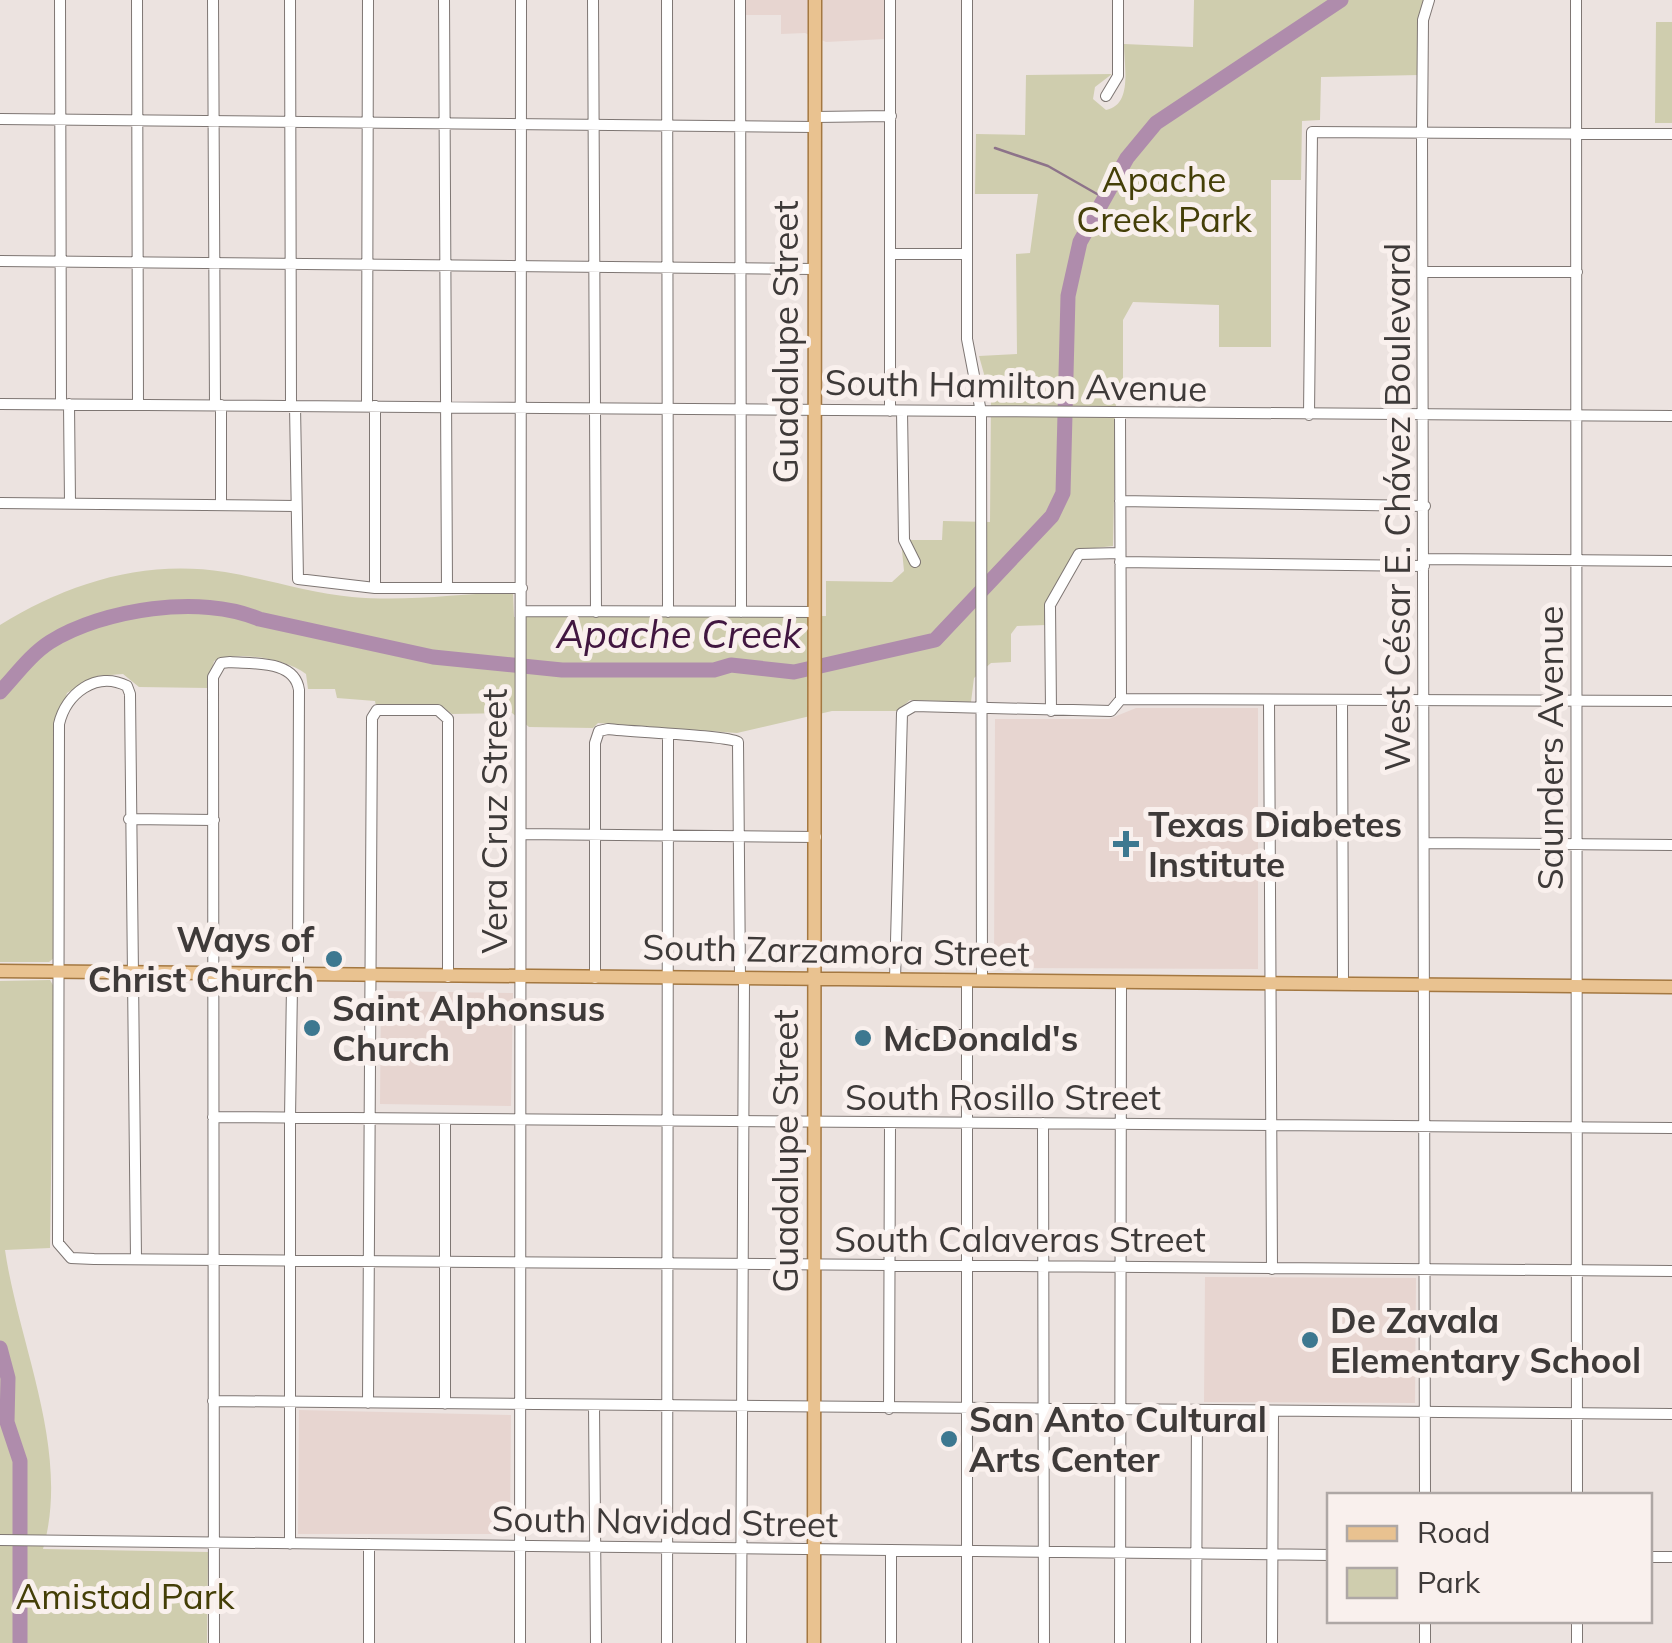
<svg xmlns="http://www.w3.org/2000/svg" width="1672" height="1643" font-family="Mulish,sans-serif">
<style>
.built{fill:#e7d5d0}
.green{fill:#cfcdae}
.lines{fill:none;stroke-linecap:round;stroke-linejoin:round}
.stream{stroke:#8d738a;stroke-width:2.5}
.river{stroke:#af8cac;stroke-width:15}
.minor-casing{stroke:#7e7673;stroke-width:12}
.major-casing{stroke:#a47841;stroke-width:15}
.minor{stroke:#fff;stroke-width:10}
.major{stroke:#e9c290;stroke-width:12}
.poi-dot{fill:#3d7890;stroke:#f9f0ed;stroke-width:4}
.labels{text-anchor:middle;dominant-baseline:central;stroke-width:10;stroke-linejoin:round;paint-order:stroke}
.park-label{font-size:35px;fill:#443f07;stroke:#f9f0ed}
.street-label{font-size:35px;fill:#3e3a39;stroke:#f9f0ed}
.poi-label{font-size:35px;font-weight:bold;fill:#3e3a39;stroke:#f9f0ed;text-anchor:start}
.water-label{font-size:38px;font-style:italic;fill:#411640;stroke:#f9f0ed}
</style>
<rect width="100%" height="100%" fill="#ece3e0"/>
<path class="built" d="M745 0H885V39L826 42 805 33 781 34V15H745Z
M1136 708H1258V969L994 968 995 719H1109Z
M381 991 513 993 511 1106 380 1104Z
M1205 1277 1416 1278 1415 1403 1204 1402Z
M299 1410 511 1415 510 1534H298Z"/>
<path class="green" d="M1194 0H1423L1420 75 1321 77 1320 120 1302 121 1301 180H1271V347H1219V305L1133 302 1123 320V403L1116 404 1113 546 1077 550 1050 594 1046 625 1017 626 1011 634V662L991 663 974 678 971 702 910 700 897 711H832L737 733 598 723 593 728 529 727 512 713 452 714 443 707 376 706 375 701 337 698 335 689H308L306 674C284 658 240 651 214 661L208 688 139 687 123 674 97 676 67 693 54 735V958L49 962H0V625C68 583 144 559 225 572 267 579 310 593 352 597 405 602 460 594 513 592L514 617 826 616V581L892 582 904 571 901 540H942L943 521 990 522 991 399 979 356 1017 354 1016 254 1030 253 1038 194H975L976 134 1025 135 1026 75 1112 74 1095 87 1093 99 1106 110C1133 105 1124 66 1124 44L1193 47Z
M1656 22H1672V123H1655Z
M50 980 54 987 50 1248 5 1250C19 1346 71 1451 43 1549L208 1552 207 1643H0V981Z"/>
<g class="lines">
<path class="stream" d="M995 148 1048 166 1104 198"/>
<path class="river" d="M0 692C15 676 31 654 50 642 103 609 201 594 259 619L433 657 562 670H714L731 665 794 672 935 640 1052 516 1063 493 1068 296 1080 242 1127 158 1156 123 1341 0
M0 1348 8 1378 7 1422 20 1461V1643"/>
<defs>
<path id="minor" d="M60 0 61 404
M137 0 138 405
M213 0 215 405
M290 0 291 406
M444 0 447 588
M593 0 596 612
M667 0 668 612
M740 0 741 612
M967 0V339L981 412 982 981
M1576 0 1577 1496
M1106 96 1118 76V0
M815 117 891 116
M0 119 815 127
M891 254H967
M0 261 815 269
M1424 272H1577
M0 404 1672 416
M69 404 70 503
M295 406 298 579 375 588H522
M367 406 368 0
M890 411V0
M902 411 904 540 915 562
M1120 414 1121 699
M1309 415 1312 132 1672 134
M1120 501 1425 506
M0 503 295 506
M221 505V405
M1424 559 1672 561
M1120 562 1424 566
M375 588V406
M522 611 815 612
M1121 699 1672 701
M1269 700 1272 1269
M1342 701 1343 983
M1051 711 1050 605 1079 554 1120 553
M129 819 214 820
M521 834 816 837
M1425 843 1672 845
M595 978V743L599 731 608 729C630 732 727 735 738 742L740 979
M895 980 902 713 914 706 1111 711 1121 699
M907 1035H967
M213 1117 1672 1128
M1043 1123 1044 1643
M136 1259 130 694 127 686C96 670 66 694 59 724L58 1243 71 1258 94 1259 1672 1271
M213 1401 1672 1414
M368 1403 372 718 377 710H438L448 719V977
M445 1404V1120
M594 1406 596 1643
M889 1409 890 1124
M1425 1496 1422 133 1423 20 1429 0
M0 1540 1330 1555
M1650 1557H1672
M1577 1620V1643
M214 1643 213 677 221 663 230 662C254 664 295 660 299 690L298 963 292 986 290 1118V1544
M369 1643V1544
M520 1643 521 0
M667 1643 668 737
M741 1643 744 979
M891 1643V1551
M967 1643V981
M1120 1643 1121 983
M1196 1643 1197 1411
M1272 1643 1273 1411
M1425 1643V1620"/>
<path id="major" d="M0 971 1672 987
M814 1643 815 0"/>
</defs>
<use href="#minor" class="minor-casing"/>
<use href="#major" class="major-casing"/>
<use href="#minor" class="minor"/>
<use href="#major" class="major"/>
</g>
<g class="poi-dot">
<path d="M1121 829h10v10h10v10h-10v10h-10v-10h-10v-10h10z"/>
<circle cx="334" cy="959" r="10"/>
<circle cx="312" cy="1028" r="10"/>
<circle cx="863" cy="1038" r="10"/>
<circle cx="1310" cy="1340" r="10"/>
<circle cx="949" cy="1439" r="10"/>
</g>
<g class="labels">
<g class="park-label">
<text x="1164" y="179">Apache<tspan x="1164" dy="40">Creek Park</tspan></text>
<text x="125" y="1596">Amistad Park</text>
</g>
<g class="street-label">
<text transform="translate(785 342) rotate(-90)">Guadalupe Street</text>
<text transform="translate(1016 385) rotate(1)">South Hamilton Avenue</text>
<text transform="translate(1397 507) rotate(-90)">West César E. Chávez Boulevard</text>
<text transform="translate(1550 748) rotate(-90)">Saunders Avenue</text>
<text transform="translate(494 821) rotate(-90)">Vera Cruz Street</text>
<text transform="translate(836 950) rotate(1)">South Zarzamora Street</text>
<text x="1003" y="1097">South Rosillo Street</text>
<text transform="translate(785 1151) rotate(-90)">Guadalupe Street</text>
<text x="1020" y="1239">South Calaveras Street</text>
<text transform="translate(665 1521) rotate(1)">South Navidad Street</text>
</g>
<g class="poi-label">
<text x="1148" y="824">Texas Diabetes<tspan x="1148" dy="40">Institute</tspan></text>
<text x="314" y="939" text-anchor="end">Ways of<tspan x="314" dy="40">Christ Church</tspan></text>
<text x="332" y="1008">Saint Alphonsus<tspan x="332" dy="40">Church</tspan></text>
<text x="883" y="1038">McDonald's</text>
<text x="1330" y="1320">De Zavala<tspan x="1330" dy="40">Elementary School</tspan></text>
<text x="969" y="1419">San Anto Cultural<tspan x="969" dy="40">Arts Center</tspan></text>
</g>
<g class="water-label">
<text x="679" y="634">Apache Creek</text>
</g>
</g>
<rect x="1327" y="1493" width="325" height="130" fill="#f9f0ed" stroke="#aea7a5" stroke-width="2.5"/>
<rect x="1347" y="1526" width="50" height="15" fill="#e9c290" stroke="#aea7a5" stroke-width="2.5"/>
<text x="1417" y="1543" font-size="30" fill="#3e3a39">Road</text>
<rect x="1347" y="1568" width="50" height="30" fill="#cfcdae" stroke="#aea7a5" stroke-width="2.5"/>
<text x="1417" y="1593" font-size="30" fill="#3e3a39">Park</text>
</svg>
